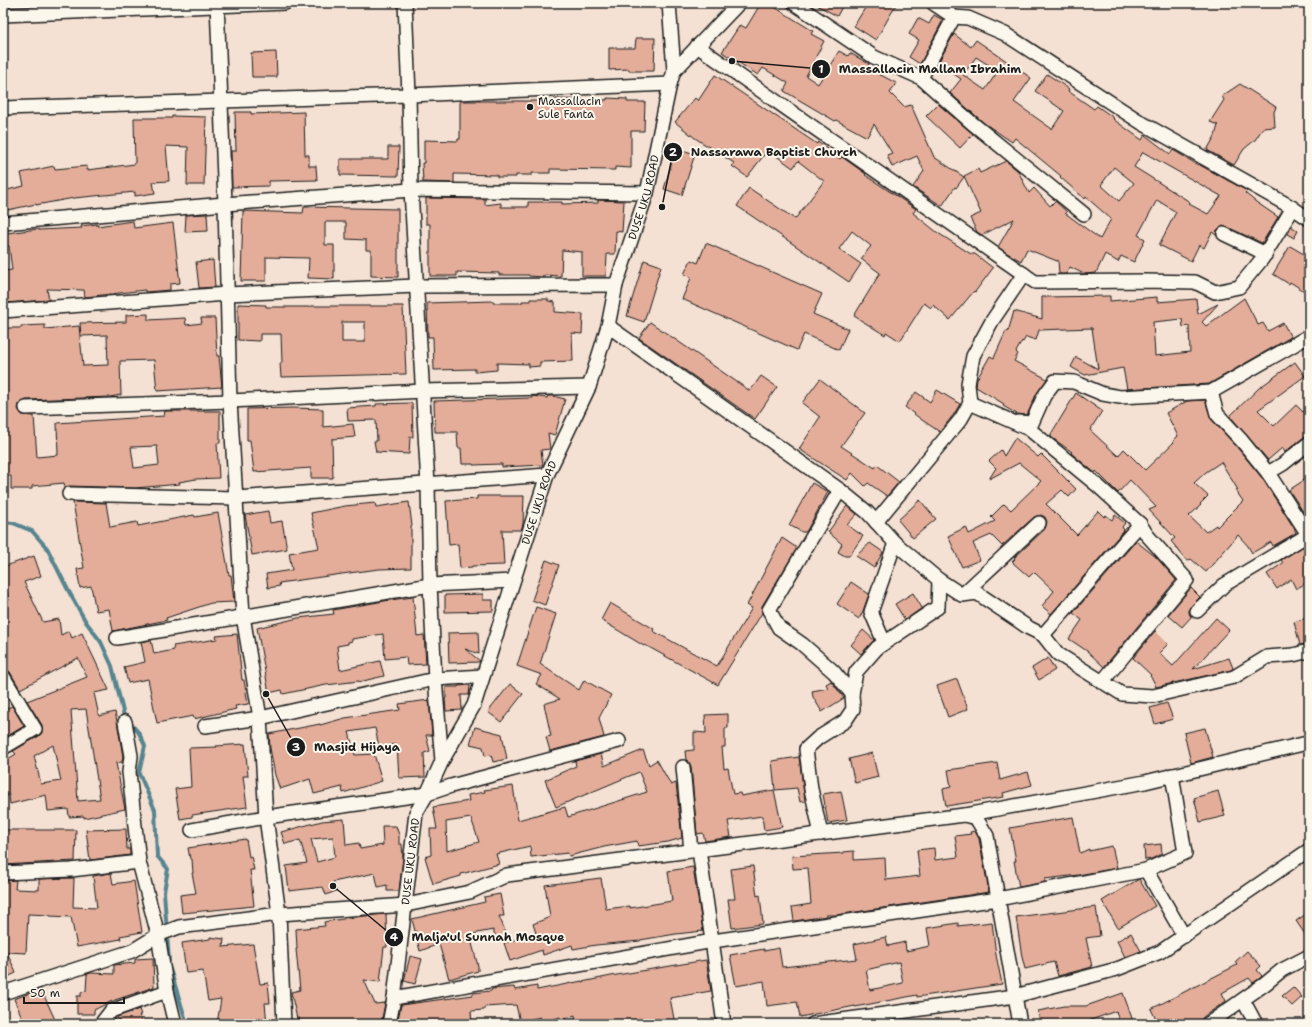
<svg xmlns="http://www.w3.org/2000/svg" width="1312" height="1027" font-family="'Shantell Sans',sans-serif">
<style>
.lines{fill:none;stroke-linecap:round;stroke-linejoin:round}
.stream{stroke:#56848f;stroke-width:4}
.building{fill:#e4ad9a;stroke:#1c1c1c;fill-rule:evenodd}
.minor-casing{stroke:#1c1c1c;stroke-width:16}
.minor{stroke:#fbf7ec;stroke-width:13}
.poi-dot{fill:#1c1c1c;stroke:#fbf7ec;stroke-width:1.5}
.labels{text-anchor:middle;dominant-baseline:central;stroke-width:4;stroke-linejoin:round;paint-order:stroke}
.poi-label{font-size:11px;fill:#1c1c1c;stroke:#fbf7ec;text-anchor:start}
.street-label{font-size:11px;fill:#1c1c1c;stroke:#fbf7ec}
.leader{fill:none;stroke:#1c1c1c;stroke-width:1.5}
.callout-dot{fill:#1c1c1c;stroke:#fbf7ec;stroke-width:1.5}
.mark-label{font-size:12px;text-anchor:middle;font-weight:bold;fill:#fff}
.callout-label{font-size:12px;text-anchor:middle;font-weight:bold;fill:#1c1c1c;stroke:#fbf7ec;stroke-width:4;stroke-linejoin:round;paint-order:stroke}
</style>
<rect width="100%" height="100%" fill="#f4e1d3"/>
<filter id="ink" filterUnits="userSpaceOnUse"><feTurbulence type="fractalNoise" baseFrequency=".025" numOctaves="2"/><feDisplacementMap in="SourceGraphic" scale="8" xChannelSelector="R" yChannelSelector="G"/><feConvolveMatrix kernelMatrix="1 2 1 2 8 2 1 2 1" color-interpolation-filters="sRGB"/></filter>
<g filter="url(#ink)">
<g class="lines">
<path class="stream" d="M3 522 13 523 32 531 47 548 68 590 86 622 101 642 112 666 124 716 139 733 145 746 139 773 155 810 157 856 168 869 164 892 169 961
M170 969 187 1024"/>
</g>
<path class="building" d="M761 3H768L813 31 811 34 824 41 806 76 818 84 839 51 848 56 850 53 869 64 867 68 896 83 890 93 904 107 911 105 934 157 964 177 956 188 955 187 942 206 913 187 924 171 917 156 892 167 887 155 892 153 874 124 867 137 836 120 835 121 784 91 788 83 763 68 758 75 722 52 740 25 746 28Z
M813 3H844L837 16Z
M868 3H897L876 40 854 26Z
M934 15 943 20 920 64 909 57 919 40 909 34 918 18 929 24Z
M954 34 971 47 976 40 1031 78 1014 102 1052 129 1064 111 1035 91 1047 74 1069 89 1068 91 1094 109 1097 106 1114 118 1113 119 1142 140 1145 135 1170 154 1173 150 1198 165V164L1247 191 1245 193 1256 202 1278 217 1262 243 1227 227 1223 226 1217 230 1216 235 1212 232 1204 248 1199 245 1191 261 1159 245 1176 212 1157 200 1138 235 1145 239 1134 262 1121 256 1118 262 1105 254 1096 273 1084 274 1070 267 1066 274H1059L1058 260 1057 261 1027 249 1021 261 1007 253 998 247 1014 219 982 235 977 232 970 218 981 213 964 176 978 169 980 173 1006 161 1018 171 1029 193 1034 188 1050 206 1055 201 1067 212 1065 213 1100 239 1111 219 1086 197 1085 199 1060 177 1061 176 1015 138 1012 142 984 123 950 93 961 79 938 63ZM976 57 998 71 985 90 963 75ZM1143 152 1221 196 1208 214 1189 204 1190 202 1134 167ZM1114 167 1134 183 1119 201 1101 185Z
M636 38H655L654 71H629V69L609 70V48H635Z
M276 52 277 77H252L251 53Z
M715 75 817 144 818 142 840 159 842 157 866 174 865 175 916 209 913 213 938 233 971 254H975L993 268 975 292 974 291 950 320 933 305 931 308 924 303 900 341 886 332 885 335 854 316 880 273 861 259 871 246 852 231 839 249 861 264 849 282 737 206 749 188 795 219 824 181 798 161 793 168 768 150 747 177 732 166 734 163 695 138 675 122 695 98 698 101Z
M1240 84 1276 107 1274 112 1275 127 1263 128 1255 140 1244 149 1234 165 1207 150 1215 136 1218 125 1210 122 1224 100 1222 96Z
M607 98 627 99V102H645L644 131H631V168L615 167V170L550 169V173H532V175H516V177H497V175L454 174V183L423 182 422 163H424V140L458 141V139H460V101H554V99L607 100Z
M938 104 973 134 960 148 926 116Z
M235 112H251V114L304 112 305 155H309V166H316L317 180 269 181V186L232 187 231 151H236Z
M172 116 206 117 204 185H187L188 147 166 146 169 181 153 182 155 193 135 196V192L74 198 36 205V204L3 211V191L24 186 21 173 54 166 55 169 87 166V170L135 164 134 118H172Z
M388 147H399L398 176 340 175V159H388Z
M676 148 695 154 682 195 664 189Z
M426 198 485 199V205L501 203V207H528V202H562V204L598 203V200L624 201 622 232 616 231 615 254H607L606 276H582V252L562 250 561 276 545 275 544 277 529 276V275H499V273L457 272V276H430V224H426Z
M304 207 398 209V277L371 276V250H366V240L346 239V222H325V245H334V279L308 278 309 258 266 257V281H241L243 211 303 213Z
M207 214 208 231 185 232 186 215Z
M133 221 134 228 173 223 180 283 170 284V290L145 292V290L85 297 84 290 47 289 49 300 3 303V271L12 270 9 246H3V235H7V233L38 229 39 230 82 228 81 226 97 224V226Z
M1291 226 1298 231 1294 238 1287 234Z
M706 243 822 294 813 314 848 329 839 350 804 334 797 350 682 299 691 278 684 274 691 260 698 263Z
M1290 246 1309 257V294L1290 282 1289 284 1273 274Z
M213 260 215 287 199 288 196 262Z
M644 260 661 266 644 322 627 316Z
M1110 296V301L1157 297V302L1196 299 1198 314 1218 304 1202 322 1206 326 1244 298 1258 325 1263 323 1268 331 1283 323 1291 337 1209 384 1127 389 1123 368 1085 375 1071 367 1076 357 1098 369 1092 328 1039 330 1036 340 1026 337 1023 342 1022 341 1016 352 1018 354 1014 361 1047 379 1037 393 1027 415 1017 414 1003 406 1004 404 976 387 977 379 990 356 994 358 1006 331 1008 332 1014 311 1042 319V297ZM1182 319 1183 327 1189 326 1190 352 1155 356 1153 322Z
M530 299H548V301L555 302V312L583 314 582 334 572 333 573 361 540 362V366L529 367V364L497 363V370L475 372V369L434 370 433 337H428L427 303 493 301V303H522V301H530Z
M238 304 266 305V307H310V306H403L406 374 281 377 280 363H282L281 334H260V341L238 340ZM342 322H365V342H342Z
M148 314V320L185 318 186 325 202 323 201 318H215L217 356H219L222 387 157 391 154 360 120 361 121 395 110 397 26 400 19 404 18 409 22 415 34 416 37 457 58 455 57 423 164 416 165 411H220V443H217L219 478 196 479 179 482 180 484 135 488 69 486 65 487 64 483 32 486V489H11V476H3V328H21V326L45 325V329L79 326 83 366 108 365 107 335 81 336 80 323 126 322V315ZM157 446 159 465 134 468 131 447Z
M650 322 750 391 761 376 777 387 755 419 639 338Z
M1295 362 1305 376 1258 410 1274 426 1296 405 1303 412 1309 406V435L1304 437 1285 452 1282 448 1268 460 1230 416 1259 388Z
M820 379 865 413 841 446 875 468 877 465 899 482 887 496 868 483 865 486 852 473 847 480 799 449 820 417 802 403Z
M937 390 960 404 954 414 940 432 922 420 905 407 916 392 930 402Z
M1076 393 1102 411 1090 430 1118 456 1124 449 1145 470 1174 442 1173 441 1178 436 1166 413 1187 401 1205 400 1211 419 1236 446 1262 478 1294 528 1296 533 1273 546 1271 542 1252 553 1248 546 1238 535 1206 572 1191 559 1187 561 1171 541 1175 538 1149 510 1156 507 1130 480 1118 493 1096 471 1095 473 1071 453 1072 452 1051 437V434ZM1221 462 1238 490 1236 491 1243 501 1217 527 1216 525 1206 532 1189 516 1201 505 1200 504 1208 496 1194 483 1206 472Z
M532 396 547 398 548 396H553L565 399 555 435 548 433 550 449 541 450 543 465 502 467V464L473 465V464H462L461 448H458L457 432H435L434 401 532 398Z
M412 403 413 437H410L409 454 376 452 374 441H377L376 420 348 421 347 408 376 406V404Z
M292 408 323 409V427L353 424 355 437 332 439 333 478H311V468L254 472 250 440H247V409Z
M1015 438 1038 457 1041 454 1076 489 1069 497 1062 490 1046 504 1077 535 1098 511 1104 517 1106 515 1112 520 1115 515 1125 523 1122 527 1124 530 1051 614 1042 606 1054 591 1034 572 1029 577 1012 562 1015 559 1014 558 1045 529 1047 522 1045 517 1041 515 1034 517 1002 546 991 535 973 543 980 560 962 567 948 536 966 527 969 534 995 521 991 517 1004 504 1011 510 1041 481 1019 463 989 479 996 468 989 461 1001 450 1004 456Z
M1309 477V509L1304 513 1289 490Z
M812 483 828 492 806 532H802L789 525Z
M477 496H524L523 524 521 530H502L504 565 472 566V567L460 568 458 544 449 545 446 501 477 499Z
M920 500 936 519 913 538 898 520Z
M73 502 106 503 110 527 137 522 138 526 194 515 195 517 218 513 229 575H231L234 602 211 603 166 618 167 620 113 631 109 609 96 611 91 586 80 588 77 569 84 568Z
M409 502 412 526H411V568L379 569 349 573 279 583 280 586 268 588 266 574 292 570 289 553 319 548 311 513 345 506 375 503 376 507Z
M847 506 857 514 847 525 863 536 849 556H845L838 552 842 544 828 532Z
M268 511 270 523 282 521 287 549 252 555 245 515Z
M782 538 797 548 762 606V613L718 685 645 645 644 646 601 620 610 603 654 629 653 631 717 666 752 608 747 605Z
M1136 541 1157 558 1176 580 1104 667 1087 651 1069 639 1082 620 1073 613Z
M870 543 883 552 874 568 856 556Z
M1304 546 1305 548 1309 546V581L1296 589 1291 579 1277 589 1267 574 1283 563 1281 560Z
M34 556 41 576 24 582 43 622 59 619 61 635 69 631 72 638 82 633 109 690 94 693 99 716 115 712 117 721 123 757 122 762 116 763 125 809 84 818V816L69 817 68 809 48 811 46 795 10 804 9 795 3 796V762L16 754 13 751 39 736 42 733V725L27 701 87 677 78 658 20 689 10 672 3 668V607L7 606 5 602 9 600 3 579V567ZM86 709 100 799 78 801 71 710ZM53 745 61 781 41 784 34 756Z
M546 560 559 565 545 605 532 600Z
M851 582 869 594 863 611 859 619 837 604Z
M1191 588 1200 597 1189 608V613L1191 617 1182 627 1168 615Z
M913 593 922 608 905 620 895 604Z
M483 594V600H493V611L445 612V595Z
M413 597 417 636 424 635 426 664 407 665 406 657 385 659 383 634 352 639V641L348 642V644L337 646 340 670 380 661 384 676 359 682V681L326 685 283 694 282 690 269 693 257 628 298 618 334 614 333 610 390 600Z
M536 607 556 614 540 664 579 690 584 680 611 695 599 718 604 737 550 751 546 737 551 736 544 704 560 699 536 684 542 675 517 666Z
M1309 617V643L1300 645 1294 622Z
M1216 618 1229 630 1193 669 1229 658 1233 668 1231 670 1156 687 1153 680 1150 676 1151 675 1133 658 1155 631 1168 644 1159 653 1173 666Z
M863 630 874 640 861 654 851 645Z
M478 632 479 654 465 649 480 661 479 662 449 663 448 633Z
M237 634 242 680H244L248 704 235 706 236 709 194 719 193 716 157 723 148 679 128 683 124 667 145 662 141 642 151 640 154 654 174 650 173 646 217 639 216 636Z
M1048 658 1055 670 1039 680 1032 668Z
M957 679 968 709 948 717 937 686Z
M831 681 844 698 822 712 813 697 812 691 828 688 826 684Z
M510 684 523 694 501 722 488 712Z
M470 685 469 695H461L462 710 446 711 445 699 446 698V687H458V686Z
M429 700 432 735H426L430 751 424 753 425 777 399 778 397 744 379 747 375 728 349 732 355 755 374 754 382 781 343 793 342 787 314 794 310 779 280 789 275 775 270 748 269 734 320 724V725L345 718 400 710 399 704Z
M1167 703 1173 719 1155 724 1150 708Z
M12 706 24 726 3 739V710Z
M728 714V728H725V747H722L724 769 728 768 733 794 740 793 741 796 774 790 782 827 764 830 762 816 728 821 731 837 705 841 703 833 697 834 691 766 689 762 686 760 685 751 694 750V732L706 733 705 715Z
M475 727 502 734 507 759 493 762 491 755 485 756 483 747 470 744Z
M1205 728 1213 757 1191 763 1184 733Z
M245 744 248 776H243L247 807 192 815V817L180 819 175 789 191 787 189 748 217 747 216 746Z
M643 750 649 765 657 760 671 785 676 783 682 838 668 842 638 846 637 841 604 847 569 856 568 853 531 857 530 846 496 854 499 864 461 874V876L433 884 425 857 431 855 430 829H437L433 807 469 801 468 795 485 792 484 790 513 786 518 820 565 807 568 817 647 792 639 772 556 807 545 780 576 766 575 761 601 754 604 766ZM471 818 479 842 447 851 446 822Z
M872 753 878 777 855 783 849 759Z
M799 757 805 801 800 802 797 788 775 790 772 761Z
M997 763 1000 780 1028 772 1032 785 1003 793 1004 797 946 806 943 789 951 787 948 770Z
M841 791 847 820 828 823 823 794Z
M1218 791 1225 816 1200 822 1194 798Z
M1073 817 1080 853 1089 849V851L1112 846 1117 868 1078 875 1045 879V882L1019 887 1014 861H1016L1010 828Z
M344 819 346 845 359 843 360 849 383 845 382 826H396L399 835V844H402L403 858 399 891H387V885L378 887 375 873 333 882 336 891 326 895 323 887 289 891 286 866 307 863 300 840 285 844 281 832 322 821ZM333 837 335 857 317 862 311 839Z
M126 829 127 849H130V855L90 860 86 830Z
M3 830H76L75 861 3 865Z
M975 831 979 839 989 892 836 915H826L827 916 794 921 792 907 811 904 808 868 793 869 792 856 844 853 843 852 854 851V860L885 858 886 880 920 876 917 850 934 848 935 860 958 857 955 836 971 834 970 832Z
M246 839 249 857 251 856 254 870H250L254 906 182 913 180 895 196 893 192 873H193L192 859H190L188 848Z
M1161 844 1162 854 1151 859 1145 860 1144 846Z
M753 866 757 896 760 895 763 924 732 928 728 899H735L731 869Z
M693 867 703 931 676 934 640 940V941L596 945 573 949 572 945 543 955 542 950 510 961 504 943 536 933 533 924 550 917 545 885 601 878 606 909 630 906V908L672 901 668 871Z
M111 873 113 884 134 881 142 932 120 936 121 939 77 947 71 917 50 916V915L28 914 26 953 7 952 16 973 3 979V881L16 880 15 889 39 890V879L74 878 73 907 97 908 93 876Z
M1139 879 1155 906 1118 928 1102 901Z
M500 894 504 916H499L508 938 498 942 493 930 472 934V936H470L478 966V971L449 979 439 944 420 951 412 919 485 902 484 897Z
M1096 907 1100 936 1086 938 1092 967 1058 976 1054 962 1025 969 1022 957 1016 917Z
M1309 912V940L1296 921Z
M386 914 387 947H384L380 982 364 980 375 1004 385 1003 381 1024H300L299 1018 297 1019 291 992 300 990 296 949H297L296 929 325 926 324 922 355 917Z
M992 922 996 955 1002 984 917 997V995L855 1007V1006L800 1017 797 1002 767 1006 764 981 736 986 730 955 764 949V951L779 948 782 967 857 959 854 944 886 937 888 946 905 942 906 951 930 946 927 928 958 923V926ZM899 962 903 983 870 990 866 970Z
M1131 933 1141 951 1125 957 1117 941Z
M210 937 224 939 223 947 253 944 260 984 268 983 270 1003H265L267 1024H217L221 999 208 1001 203 971 186 973 182 943 210 939Z
M1247 951 1261 966 1257 970 1262 976 1260 978 1253 983 1249 978 1222 993 1226 1001 1203 1017 1200 1022 1197 1024H1158L1151 1009 1237 965 1235 962Z
M410 956 422 959 415 984 404 981Z
M153 958 154 987 112 1001 94 1010V1014H77V996H81V992L86 991 87 974 91 973 114 974V965L135 963V959Z
M706 960 711 991 670 998 675 1024H576L575 1015 561 1020 560 1017 542 1023 540 1017 520 1022 516 1005 484 1007V1010L471 1011 472 1024H397L401 1005 473 995V993L491 991 492 989 514 987 515 990 537 986V990L582 981V982L611 976Z
M1293 987 1302 997 1292 1006 1282 996Z
M41 989 57 1024H25L14 999Z
M1123 993 1134 1024H1120L1116 1011 1091 1020 1092 1024H1040L1038 1011 1064 1006H1086Z
M139 1009 141 1015H139L143 1024H120L117 1017Z"/>
<g class="lines">
<defs>
<g id="minor">
<path d="M217 3 225 204 230 401 243 616 260 718 266 817 279 914 284 1024"/>
<path d="M405 3 409 95 411 190 428 485 430 585 435 679 442 761"/>
<path d="M669 3 674 71"/>
<path d="M794 3 874 57 921 78 972 123 1084 214"/>
<path d="M933 3 954 17 968 18 1005 34 1142 123 1293 208 1309 219"/>
<path d="M3 15 285 3"/>
<path d="M697 46 1035 282 1145 281 1195 282 1215 292 1239 287 1262 259 1293 208"/>
<path d="M921 78 954 17"/>
<path d="M3 108 409 95 670 84"/>
<path d="M3 223 225 204 411 190 647 193"/>
<path d="M1224 234 1266 254"/>
<path d="M3 311 227 294 417 286 616 285"/>
<path d="M608 326 840 490 867 512 895 543 939 580 962 595 977 593 1029 628 1043 635 1058 654 1122 694 1153 696 1234 677 1267 657 1293 655 1309 651"/>
<path d="M1211 392 1217 414 1242 441 1268 473 1283 464 1309 443"/>
<path d="M970 403 1029 429 1097 485 1140 524 1147 535 1187 580 1102 682"/>
<path d="M26 408 230 401 423 391 589 387"/>
<path d="M1018 422 1032 423 1044 396 1055 381 1074 382 1103 394 1120 397 1211 392 1309 336"/>
<path d="M1268 473 1309 536"/>
<path d="M840 490 769 610 779 628 802 644 834 672 852 694"/>
<path d="M69 494 236 498 547 475"/>
<path d="M876 522 961 419 970 403 968 384 973 356 992 321 1024 274"/>
<path d="M962 595 1039 523"/>
<path d="M1197 611 1224 585 1308 535"/>
<path d="M1043 635 1140 524"/>
<path d="M117 638 430 585 513 581"/>
<path d="M884 642 871 612 895 543"/>
<path d="M3 676 35 729 3 748"/>
<path d="M125 722 131 756 129 772 139 862"/>
<path d="M205 726 260 718 435 679 483 676"/>
<path d="M683 767 691 851"/>
<path d="M965 815 1145 782 1307 743"/>
<path d="M192 830 266 817 427 794 451 786 619 741"/>
<path d="M821 834 811 789 806 749 818 738 845 721 853 709 852 694 856 672 877 648 938 607 939 580"/>
<path d="M699 850 724 1024"/>
<path d="M1146 870 1185 853 1172 775"/>
<path d="M3 873 71 870 139 862 158 935 167 991 175 1024"/>
<path d="M3 993 132 951 158 935 179 927 279 914 406 905 470 892 507 875 964 815 976 818 987 836 1020 1024"/>
<path d="M394 998 713 941 998 899 1146 870 1184 936"/>
<path d="M1243 1000 1256 1024"/>
<path d="M101 1024 111 1011 167 991"/>
<path id="s1" d="M389 1024 394 998 416 813 427 794 442 761 474 705 547 475 589 387 608 326 616 285 647 193 670 84 674 71 739 3"/>
<path d="M813 1024 1015 996 1117 969 1160 952 1309 850"/>
<path d="M1208 1024 1265 984 1282 970 1309 956"/>
</g>
</defs>
<use href="#minor" class="minor-casing"/>
<use href="#minor" class="minor"/>
</g>
</g>
<circle class="poi-dot" cx="530" cy="107" r="4"/>
<g class="labels">
<g class="poi-label">
<text x="538" y="101">Massallacin<tspan x="538" dy="13">Sule Fanta</tspan></text>
</g>
<g class="street-label">
<text stroke="none"><textPath href="#s1" startOffset="872">DUSE UKU ROAD</textPath></text>
<text stroke="none"><textPath href="#s1" startOffset="548">DUSE UKU ROAD</textPath></text>
<text stroke="none"><textPath href="#s1" startOffset="164">DUSE UKU ROAD</textPath></text>
</g>
</g>
<path class="leader" d="M732 61L821 69M662 207L673 152M266 694L296 747M333 886L394 937"/>
<g class="callout-dot">
<circle cx="732" cy="61" r="4"/>
<circle cx="662" cy="207" r="4"/>
<circle cx="266" cy="694" r="4"/>
<circle cx="333" cy="886" r="4"/>
<circle cx="821" cy="69" r="10"/>
<circle cx="673" cy="152" r="10"/>
<circle cx="296" cy="747" r="10"/>
<circle cx="394" cy="937" r="10"/>
</g>
<g class="mark-label">
<text x="821" y="73">1</text>
<text x="673" y="156">2</text>
<text x="296" y="751">3</text>
<text x="394" y="941">4</text>
</g>
<g class="callout-label">
<text x="930" y="73">Massallacin Mallam Ibrahim</text>
<text x="774" y="156">Nassarawa Baptist Church</text>
<text x="357" y="751">Masjid Hijaya</text>
<text x="488" y="941">Malja'ul Sunnah Mosque</text>
</g>
<rect width="1312" height="1027" fill="none" stroke="#fbf7ec" stroke-width="16"/>
<rect x="8" y="8" width="1296" height="1011" fill="none" stroke="#1c1c1c" stroke-width="1.5" filter="url(#ink)"/>
<path d="M24 997v6h100v-6" fill="none" stroke="#1c1c1c" stroke-width="2"/>
<text x="30" y="997" font-size="12" fill="#1c1c1c" stroke="#fbf7ec" stroke-width="3" paint-order="stroke">50 m</text>
</svg>
